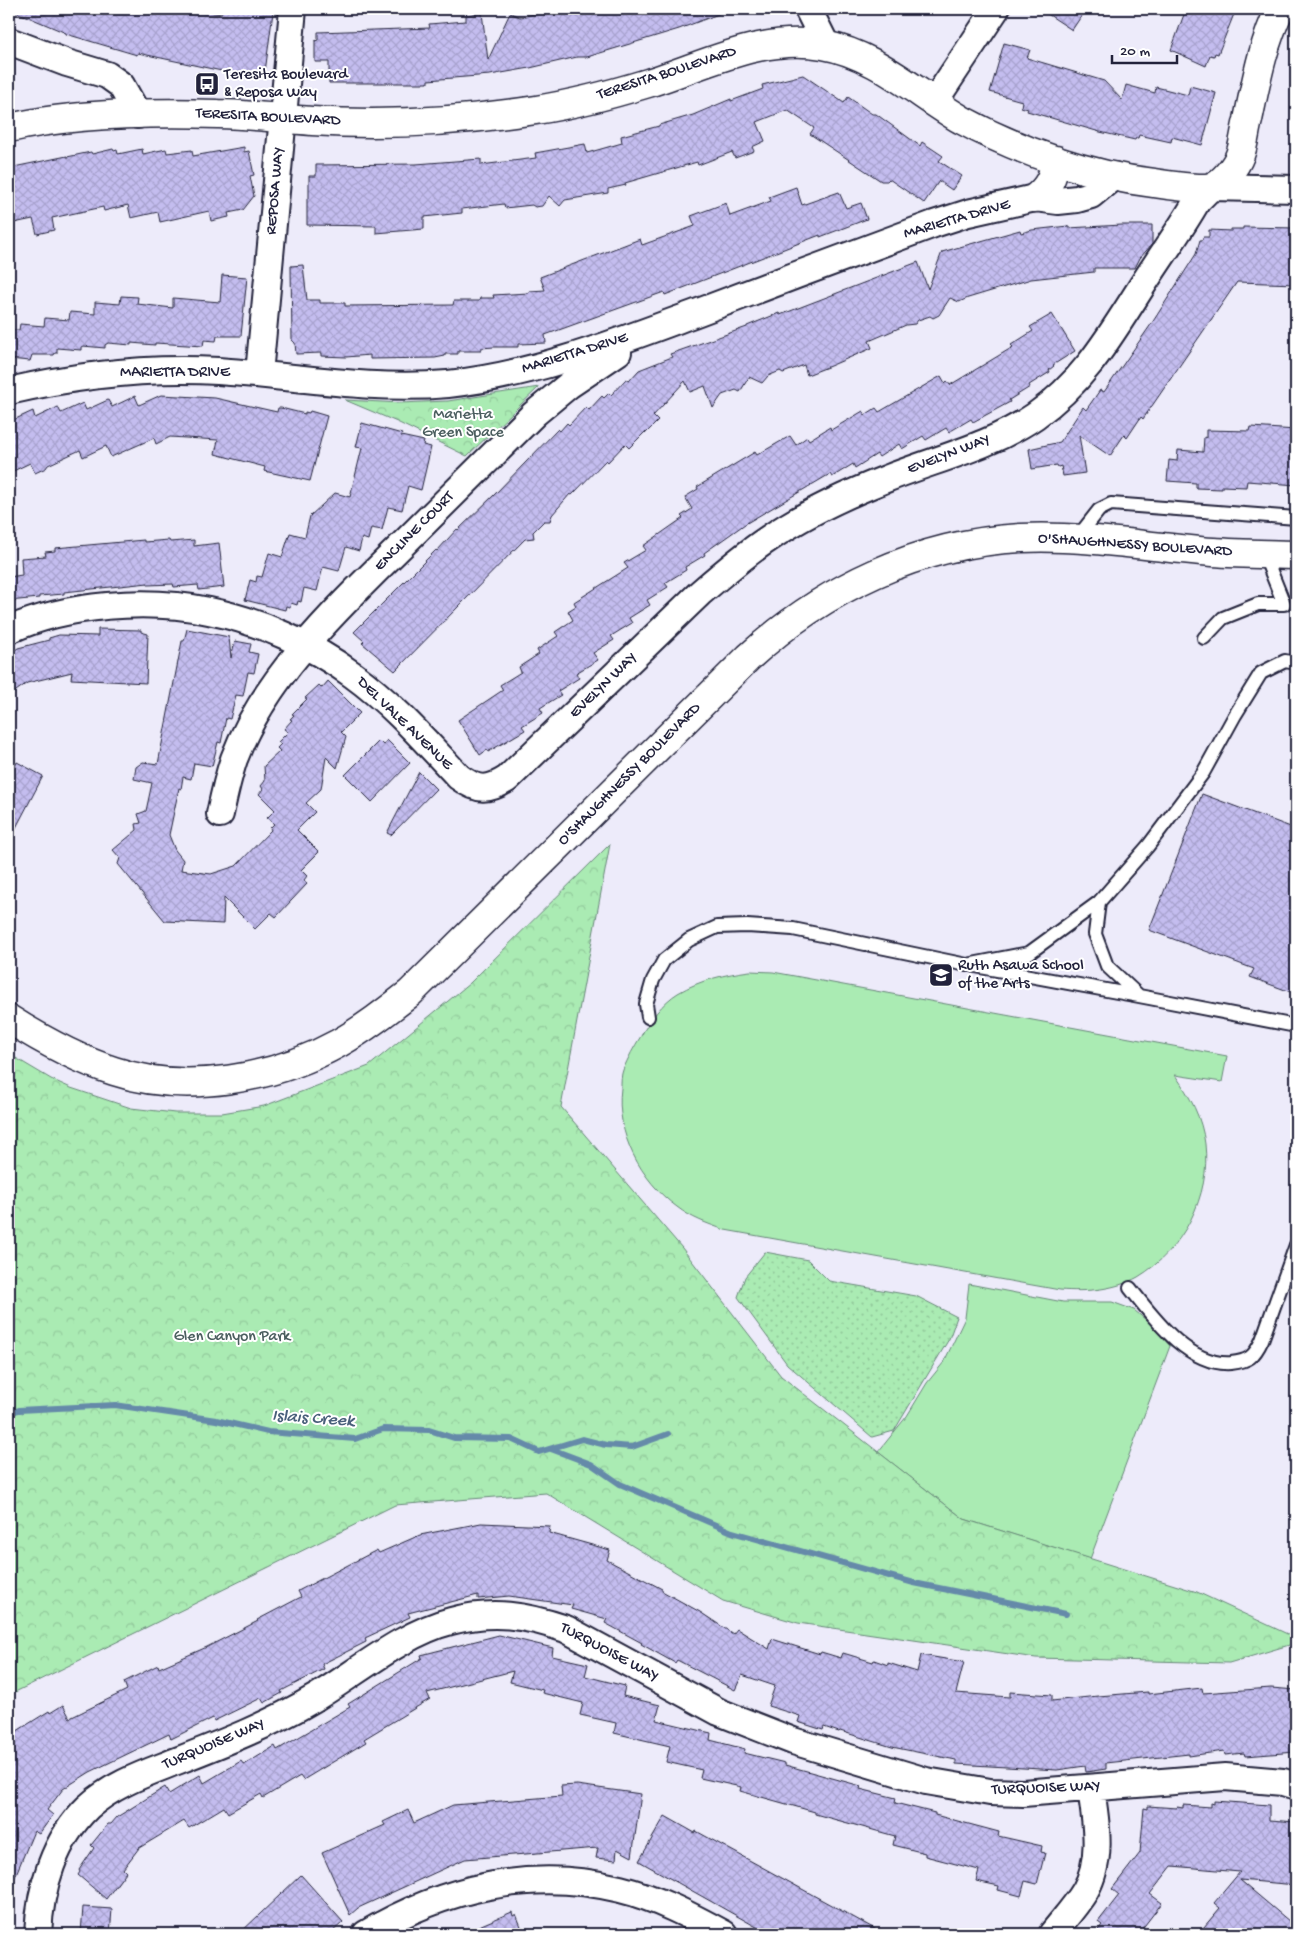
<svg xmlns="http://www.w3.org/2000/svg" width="1305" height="1943" font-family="'Gochi Hand',sans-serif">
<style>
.grass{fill:#aaebb3;stroke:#668677}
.park{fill:url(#park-crowns);stroke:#668677}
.garden{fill:url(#garden-dots);stroke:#668677}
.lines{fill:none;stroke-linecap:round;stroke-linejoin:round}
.stream{stroke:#658aa9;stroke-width:6}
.building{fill:url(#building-cross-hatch);stroke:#22223b}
.lane-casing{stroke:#22223b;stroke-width:16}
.street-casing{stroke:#22223b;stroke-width:30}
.secondary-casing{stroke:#22223b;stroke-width:31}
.lane{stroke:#fff;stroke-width:12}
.street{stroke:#fff;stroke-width:26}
.secondary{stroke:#fff;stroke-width:28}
.labels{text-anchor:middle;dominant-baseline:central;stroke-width:4;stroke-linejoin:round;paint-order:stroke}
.street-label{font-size:16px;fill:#22223b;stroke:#fff}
.poi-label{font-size:16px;fill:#22223b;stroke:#fff;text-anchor:start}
.park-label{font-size:16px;fill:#4b5e5f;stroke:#fff}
.water-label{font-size:18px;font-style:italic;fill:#495f7b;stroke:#fff}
</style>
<defs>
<pattern id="park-crowns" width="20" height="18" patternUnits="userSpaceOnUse" patternTransform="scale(1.25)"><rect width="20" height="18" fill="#aaebb3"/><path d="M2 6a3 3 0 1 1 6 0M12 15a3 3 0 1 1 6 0" fill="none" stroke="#92c99b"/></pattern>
<pattern id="garden-dots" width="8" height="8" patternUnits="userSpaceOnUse" patternTransform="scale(1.25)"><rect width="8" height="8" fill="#aaebb3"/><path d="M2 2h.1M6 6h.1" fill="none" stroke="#92c99b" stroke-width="1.8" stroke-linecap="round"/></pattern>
<pattern id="building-cross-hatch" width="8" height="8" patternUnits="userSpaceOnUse" patternTransform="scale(1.25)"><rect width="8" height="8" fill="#c4bdef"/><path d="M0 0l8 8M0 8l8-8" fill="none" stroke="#a8a2ce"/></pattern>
</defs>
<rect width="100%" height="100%" fill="#edebfa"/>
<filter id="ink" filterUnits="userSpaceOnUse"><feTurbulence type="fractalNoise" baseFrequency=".02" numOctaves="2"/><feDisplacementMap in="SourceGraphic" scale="10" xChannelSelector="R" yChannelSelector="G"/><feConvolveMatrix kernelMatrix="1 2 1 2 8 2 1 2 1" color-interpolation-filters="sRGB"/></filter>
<g filter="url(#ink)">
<path class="grass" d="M750 971 773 972 1227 1056 1222 1082 1175 1075C1190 1096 1202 1118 1205 1144 1211 1196 1183 1250 1138 1277 1115 1290 1086 1292 1060 1290L725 1230C708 1224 691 1218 677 1207 641 1181 615 1133 621 1088 621 1082 621 1075 623 1070 628 1058 634 1047 641 1036 649 1021 663 1002 678 993 700 980 726 974 750 971Z
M969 1284 1063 1302H1112L1134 1310 1152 1325 1170 1346 1090 1559 964 1519 878 1452 907 1416 927 1383 944 1362 965 1318Z"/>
<path class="park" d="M539 387 467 456 397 422 345 400 400 403 448 401Z
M610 844 561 1107 682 1248 781 1376 964 1519 1197 1592 1296 1638V1643L1229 1663 1036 1658 798 1623 723 1601 546 1493 395 1505 9 1695V1054L51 1079 71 1088 131 1108 175 1113H222L264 1106 369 1066 470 983Z"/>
<path class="garden" d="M765 1252 808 1260 829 1281 916 1296 957 1317 949 1339 894 1431 872 1437 787 1364 738 1297 745 1277Z"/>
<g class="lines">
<path class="stream" d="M9 1413 19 1410 115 1405 216 1420 268 1432 355 1439 383 1429 429 1430 454 1438 511 1439 539 1452 582 1439 606 1445 632 1447 668 1434
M551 1449 591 1464 620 1484 732 1532 914 1583 1066 1614"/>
</g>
<path class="building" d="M9 9H194L221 14V9H268V12H273L265 72 262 74 245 72V76L138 53 137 55 66 34V33Z
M541 9 729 10 679 29 587 57H577L530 68 490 75 428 80V83H329V62H315V41L318 40V32L430 28 429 24 466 21V15L482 13 488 60 510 13 520 17 539 13Z
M1040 9H1086L1072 30Z
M1186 9H1236L1218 54 1215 53 1214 56 1210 55 1206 66 1171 50Z
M1004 43 1030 50 1027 58 1104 81 1122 100 1126 85 1155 93 1156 87 1188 95 1190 86 1216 93 1202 145 1172 137 1171 142 1139 135 1138 138H1136L1135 140 1100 132 1027 111 1028 109 1021 107 1022 101 990 92Z
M803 75 844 103 848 97 872 114H876L920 146 922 142 943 156 939 161 962 176 952 190 939 181 924 203 889 179 887 181H881L810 134 814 128 787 110 757 122 765 141 752 147 754 151 735 158 732 152 698 165 697 162 625 183 626 185 608 189V193L565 200 560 206 549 196 542 206 535 207 532 205 505 208 504 204 462 209V213L424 217V229L376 233V226L307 225V198H309V176H316V165L416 164 481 159V165L536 158 535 153 585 144 587 153 622 143 621 136 659 126V125L693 115 731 99V101L763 89 762 85Z
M244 147V152L249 151 254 175 250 176 254 196 243 210 228 213 229 217 211 221 209 211 160 222 158 212 131 218 128 205 104 211 103 207 52 218 54 230 37 234 33 219 9 224V168L67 156V157L91 152 92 154 113 149 114 151 117 150 118 154 142 149 143 154 166 149 167 153 192 150 193 156Z
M796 187 802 205 839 192 846 208 861 203 867 219 820 237V235L665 295 664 292 545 335 546 343 518 344V347H494L481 348V351H458V354H445V356L435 358 370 359V355L346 357 321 356V353L296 354 295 343 292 340 291 266 303 265 307 300H320V303H345V306L453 305 454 301H479L480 298H494L493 295 529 293V291L545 290 540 277 640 239 642 245 695 226 691 216 726 203 730 216 771 201 769 197Z
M1122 225H1152V244L1140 258 1135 268H1094V272L1031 279 968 298 959 302 950 298 939 315 933 318 930 316 918 320 915 324 906 325 869 341 872 348 830 366 807 375 804 365 783 373 780 371 768 376 762 383 749 377 740 392 736 390 722 395 713 408 705 386 690 392 685 381 653 416 658 421 646 433 645 432 629 448 625 444 608 462 606 460 572 495 570 494 552 515 550 521H544L533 532 534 538 525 539 395 671 362 643 364 641 354 632 436 550 437 551 457 529 458 530 494 495 558 429 560 431 567 423 569 425 586 407 589 410 602 396 604 398 609 393 611 395 626 379 629 381 639 370 672 357 670 354 747 327V326L779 313 780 315 918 262 928 289 942 252 1020 230 1021 233 1032 230 1068 226V228Z
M1243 227 1296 228V284L1237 282 1143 419 1141 417 1127 438 1124 435 1110 456 1079 435 1085 473 1063 476 1061 466 1058 467 1057 465 1032 469 1029 449 1060 442 1083 407 1086 410 1100 390 1104 392 1152 323 1196 254 1200 240H1202L1203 237H1209V230L1231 231V229H1243Z
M222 275 247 277 241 336H217L216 341 204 340 203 346 155 343V345L131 343V345L108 343 105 345V348L83 346 81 347V350L57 348V353H55L54 355H32L30 361 9 359V330H19L20 324 44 326 45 318 69 320 70 312 95 314V302L120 304 121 296 138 297 137 304 173 308V298L220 302Z
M1052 314 1075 351 1053 365 1054 366 1049 370 1050 372 1029 385 1030 387 1009 400 1010 402 973 422 971 419 949 432 946 428 926 440 923 436 902 449 899 444 879 457 877 454 855 468 853 464 832 477 830 474 745 524 704 553 705 555 685 567 686 570 665 583 668 587 647 600 650 605 629 618 632 623 611 636 614 640 593 653 598 660 576 673 579 678 558 691 561 695 540 708 543 713 522 726 525 730 488 752 487 750 480 755 458 720 503 690 500 685 521 672 519 667 539 654 537 650 558 636 555 632 573 620 568 611 576 606 574 602 628 568 624 563 646 550 643 546 683 518 681 516 692 509 685 497 698 489 697 487 755 452 757 455 790 436 796 445 807 437 809 440 830 427 831 430 863 411 865 415 876 408 879 412 941 376 945 383 947 381 950 385 1013 347 1011 345 1033 331 1030 327Z
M161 395 215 398 277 412 278 408H281L305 414V412L309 413 310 411 327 416 310 481 264 471 265 467 215 454 218 440 170 437 156 444 154 438 111 457 106 446 83 457 80 450 48 465 46 468 35 473 30 463 9 473V422L33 411 35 418 58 407 61 413 83 403 86 410 108 400 112 407 135 396 139 405Z
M362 423 402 434 401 436 424 441 423 445 431 447 421 490 408 486 402 510 388 507 382 530 371 528 368 540 362 538 359 551 346 547 339 571 323 567 317 591 304 588 301 602 298 601 297 605 291 603 290 607 286 606 285 610 245 600 250 580 256 582 257 576 262 577 269 553 282 557 290 533 305 537 310 516 335 493 350 497 362 448 356 447Z
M1251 427 1296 430V485L1247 481 1246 487 1222 486V489L1196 488V483L1167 481 1169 460 1177 461 1178 450 1203 452 1204 437 1206 438V430L1250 431Z
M144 540V542L169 540 170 542 194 540V546L219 543 224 587 199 590 198 585 174 587 173 584 148 585V583L64 592V594L39 596V598L9 601V577L22 575 21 558 46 556 45 552 55 551V548Z
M98 629 141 630V632L148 634 146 683 71 679 72 672 27 683 9 696V654L18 648 49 640V638L59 635 98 636Z
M187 629 229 637 231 658 235 641 251 644 249 652 258 654 254 673 248 672 243 696 236 695 230 719 226 718 221 743 218 742 212 766 194 763 191 779 183 777 181 789 179 788 169 835 175 850 183 860 181 870 211 874 236 866 271 830 270 828 274 824 267 818 275 810 259 794 263 789 261 786 265 781 264 766 280 751 277 748 281 744 278 742 288 732 284 729 292 720 290 719 294 715 292 714 307 699 305 698 319 685 322 688 328 681 360 713 341 732 346 737 337 768 326 757 321 789 306 803 315 812 297 830 319 852 301 870 307 876 304 880 307 884 276 917 271 913 255 929 224 898 223 924 165 921 118 864 120 858 113 850 137 830 136 824 141 823 138 814 146 811 152 783 134 779 136 767 143 762 158 764 182 641H184Z
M387 740 410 763 372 802 345 775 379 741 383 745Z
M17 762 43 776 9 841V779Z
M419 772 436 789 391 835 387 833Z
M1202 794 1296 829V994L1250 977 1254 969 1149 930Z
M481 1523 550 1526 549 1533 610 1550 607 1560 662 1589V1591L700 1612 733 1634 737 1629 769 1649 772 1639 820 1654 821 1652 841 1658 843 1653 873 1662 874 1660 888 1665V1663L917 1672 921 1655 964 1662 956 1693 1010 1697V1692L1052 1695V1701L1098 1696 1148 1692V1694L1202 1688 1203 1693 1271 1688 1296 1690V1752L1245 1756 1244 1753 1225 1755 1224 1751 1189 1756V1754L1106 1763V1769L1086 1772 1085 1766 1057 1770 956 1764V1760L892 1747 840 1731 839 1732 824 1727 823 1730 798 1722 800 1716 768 1706 775 1686 742 1675 735 1690 677 1660 675 1663 641 1644 642 1643 605 1623 607 1619 571 1609 573 1605 509 1596 478 1599V1595L408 1613 410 1617 365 1638 366 1642 322 1664 324 1669 281 1691 282 1693 264 1703 261 1698 214 1721 213 1718 171 1739 169 1734 90 1772 63 1789 47 1810 53 1815 39 1834 34 1831 9 1891V1736L49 1711 50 1713 63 1705 70 1718 127 1690 124 1682 158 1665 159 1668 207 1647 258 1621 257 1620 301 1597 298 1591 377 1550 379 1553 420 1535Z
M499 1635 553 1648 552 1656 588 1664 585 1676 625 1686 623 1696 660 1705 656 1720 711 1733 710 1740 745 1749 744 1753 785 1763V1765L861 1786 860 1789 896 1798 895 1803 935 1813V1815L999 1832 998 1836 1042 1846 1041 1852 1045 1853 1037 1884 1025 1881 1021 1896 998 1890 999 1886 976 1881 979 1870 925 1856V1853L893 1845 895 1836 815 1814V1812L740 1791 741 1787 700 1778 702 1770 666 1762 670 1746 614 1733 616 1723 580 1715 583 1703 542 1693 543 1690 510 1682 513 1671 427 1693 430 1699 364 1739 366 1742 303 1780 300 1776 263 1798 261 1794 228 1813 224 1807 189 1828 184 1821 139 1848 123 1869 126 1872 106 1899 78 1875 80 1872 79 1870 94 1848 91 1845 108 1824H111L117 1817 165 1787 169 1794 200 1775 204 1783 241 1761 244 1765 275 1746 277 1750 350 1707 348 1704 422 1658 421 1655Z
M577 1785 641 1794 632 1857 617 1849 616 1860 596 1858 598 1848 465 1859 358 1908 350 1915 322 1853 385 1825 383 1822 408 1810 414 1823 453 1805 562 1796 561 1786Z
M1214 1801 1269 1805V1820L1296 1822V1885L1240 1880 1296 1927V1934H1198L1220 1908 1214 1903 1240 1872 1172 1866 1150 1894 1162 1903 1138 1934H1095L1102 1925 1098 1922 1119 1895 1112 1889 1140 1853 1144 1808 1148 1809V1806L1177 1808V1807L1183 1808V1805L1211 1807V1803L1214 1804Z
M665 1816 695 1833 696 1831 884 1934H769L639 1861Z
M301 1875 343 1922 330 1934H239Z
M83 1907 112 1909 110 1934H81Z
M512 1912 513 1916 516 1914 524 1934H460Z"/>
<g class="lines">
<defs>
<path id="lane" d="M1077 538 1099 510 1111 504 1296 518
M1204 638 1223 618 1258 604H1284L1264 554
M1296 663 1285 661 1261 673 1235 715 1203 773 1148 846 1099 902 1095 934 1107 966 1139 996 1296 1026
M975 966 1139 996
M648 1017 646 1004 653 980 664 960 689 940 717 927 747 926 793 929 967 965 1029 953 1099 902
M1130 1288C1153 1317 1188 1366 1231 1363 1249 1361 1254 1357 1262 1340L1296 1245"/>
<path id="street" d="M808 9 826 45
M9 41 67 63 107 75 121 85 138 115
M934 102 996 9
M259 374 293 9
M9 391C78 375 147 367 218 371 295 376 371 391 448 384 534 375 615 343 696 313 775 283 855 253 934 224L968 213 1035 198 1058 201 1077 199 1091 195 1114 176
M9 630C67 604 147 598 209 611 260 621 312 645 353 675 393 704 426 742 459 777 478 791 488 791 507 779L700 593C722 574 744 555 768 539 804 514 845 495 886 479 935 459 990 447 1035 416 1086 380 1111 334 1144 283 1161 256 1181 229 1197 201L1211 187 1296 189
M220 814C224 795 228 777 234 759 265 676 340 606 402 545 446 501 490 458 534 414L569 385 618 352
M38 1934C40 1888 54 1840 88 1807 110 1787 138 1776 164 1766 215 1746 266 1727 313 1699 355 1674 403 1633 451 1621 493 1610 525 1615 566 1629L719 1712 793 1741 926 1781 990 1792 1023 1793 1225 1777 1283 1782 1296 1786
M366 1934C443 1888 531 1867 620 1889 657 1898 691 1916 724 1934
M1052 1934C1063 1920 1076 1906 1085 1891 1103 1859 1096 1823 1091 1789"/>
<path id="secondary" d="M9 128C75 113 150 112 218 114 249 114 281 119 312 121 386 126 463 121 536 110 574 104 612 94 648 83 706 65 762 34 823 45 876 54 917 94 962 120 1019 151 1090 176 1154 183 1166 185 1202 190 1211 187 1223 183 1236 166 1240 155 1244 144 1245 131 1248 120 1256 82 1263 43 1280 9
M1035 198C1049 187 1053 177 1056 160
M9 1019C42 1040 76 1059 114 1071 186 1095 274 1079 339 1043 364 1029 387 1011 410 993L749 657C823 589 919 543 1021 538 1085 535 1149 547 1213 552 1241 554 1269 554 1296 555"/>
</defs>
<use href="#lane" class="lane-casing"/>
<use href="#street" class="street-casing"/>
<use href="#secondary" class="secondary-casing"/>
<use href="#lane" class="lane"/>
<use href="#street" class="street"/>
<use href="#secondary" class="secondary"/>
</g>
</g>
<defs>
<symbol id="bus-square" viewBox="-11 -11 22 22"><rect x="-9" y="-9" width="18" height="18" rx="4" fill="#22223b" stroke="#fff"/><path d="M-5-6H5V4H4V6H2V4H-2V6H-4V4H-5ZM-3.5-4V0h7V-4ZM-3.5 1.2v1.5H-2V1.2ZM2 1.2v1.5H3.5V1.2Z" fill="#fff"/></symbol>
<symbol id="school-square" viewBox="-11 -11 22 22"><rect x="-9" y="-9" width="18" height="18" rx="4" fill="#22223b" stroke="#fff"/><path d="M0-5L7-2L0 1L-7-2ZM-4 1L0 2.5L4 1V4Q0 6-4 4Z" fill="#fff"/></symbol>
</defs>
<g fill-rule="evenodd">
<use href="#bus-square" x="193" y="70" width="28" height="28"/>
<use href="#school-square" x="927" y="961" width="28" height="28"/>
</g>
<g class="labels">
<g class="street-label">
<text transform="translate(667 74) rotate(-18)">TERESITA BOULEVARD</text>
<text transform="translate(268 118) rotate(3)">TERESITA BOULEVARD</text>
<text transform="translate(276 191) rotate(-85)">REPOSA WAY</text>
<text transform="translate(957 220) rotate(-16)">MARIETTA DRIVE</text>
<text transform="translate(575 354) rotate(-17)">MARIETTA DRIVE</text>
<text x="175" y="373">MARIETTA DRIVE</text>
<text transform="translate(949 455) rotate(-21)">EVELYN WAY</text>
<text transform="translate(415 532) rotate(-45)">ENCLINE COURT</text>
<text transform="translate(1135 546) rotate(4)">O'SHAUGHNESSY BOULEVARD</text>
<text transform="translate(604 686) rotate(-44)">EVELYN WAY</text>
<text transform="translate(404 724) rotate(44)">DEL VALE AVENUE</text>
<text transform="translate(630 775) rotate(-45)">O'SHAUGHNESSY BOULEVARD</text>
<text transform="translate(609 1653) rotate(28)">TURQUOISE WAY</text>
<text transform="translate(214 1745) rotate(-23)">TURQUOISE WAY</text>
<text transform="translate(1046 1789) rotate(-2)">TURQUOISE WAY</text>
</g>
<g class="poi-label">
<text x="224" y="75">Teresita Boulevard<tspan x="224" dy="18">&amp; Reposa Way</tspan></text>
<text x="958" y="966">Ruth Asawa School<tspan x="958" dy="18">of the Arts</tspan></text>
</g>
<g class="park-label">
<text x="463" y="415">Marietta<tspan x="463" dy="18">Green Space</tspan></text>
<text x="232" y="1337">Glen Canyon Park</text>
</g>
<g class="water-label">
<text transform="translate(313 1419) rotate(4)">Islais Creek</text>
</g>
</g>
<rect width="1305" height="1943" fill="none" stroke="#fff" stroke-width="30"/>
<rect x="15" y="15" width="1275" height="1913" fill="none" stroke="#22223b" stroke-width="2" filter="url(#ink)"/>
<path d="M1112 55v8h65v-8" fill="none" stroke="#22223b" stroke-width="2.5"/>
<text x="1120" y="55" font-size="15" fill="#22223b" stroke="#ffffff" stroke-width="4" paint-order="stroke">20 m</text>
</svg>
